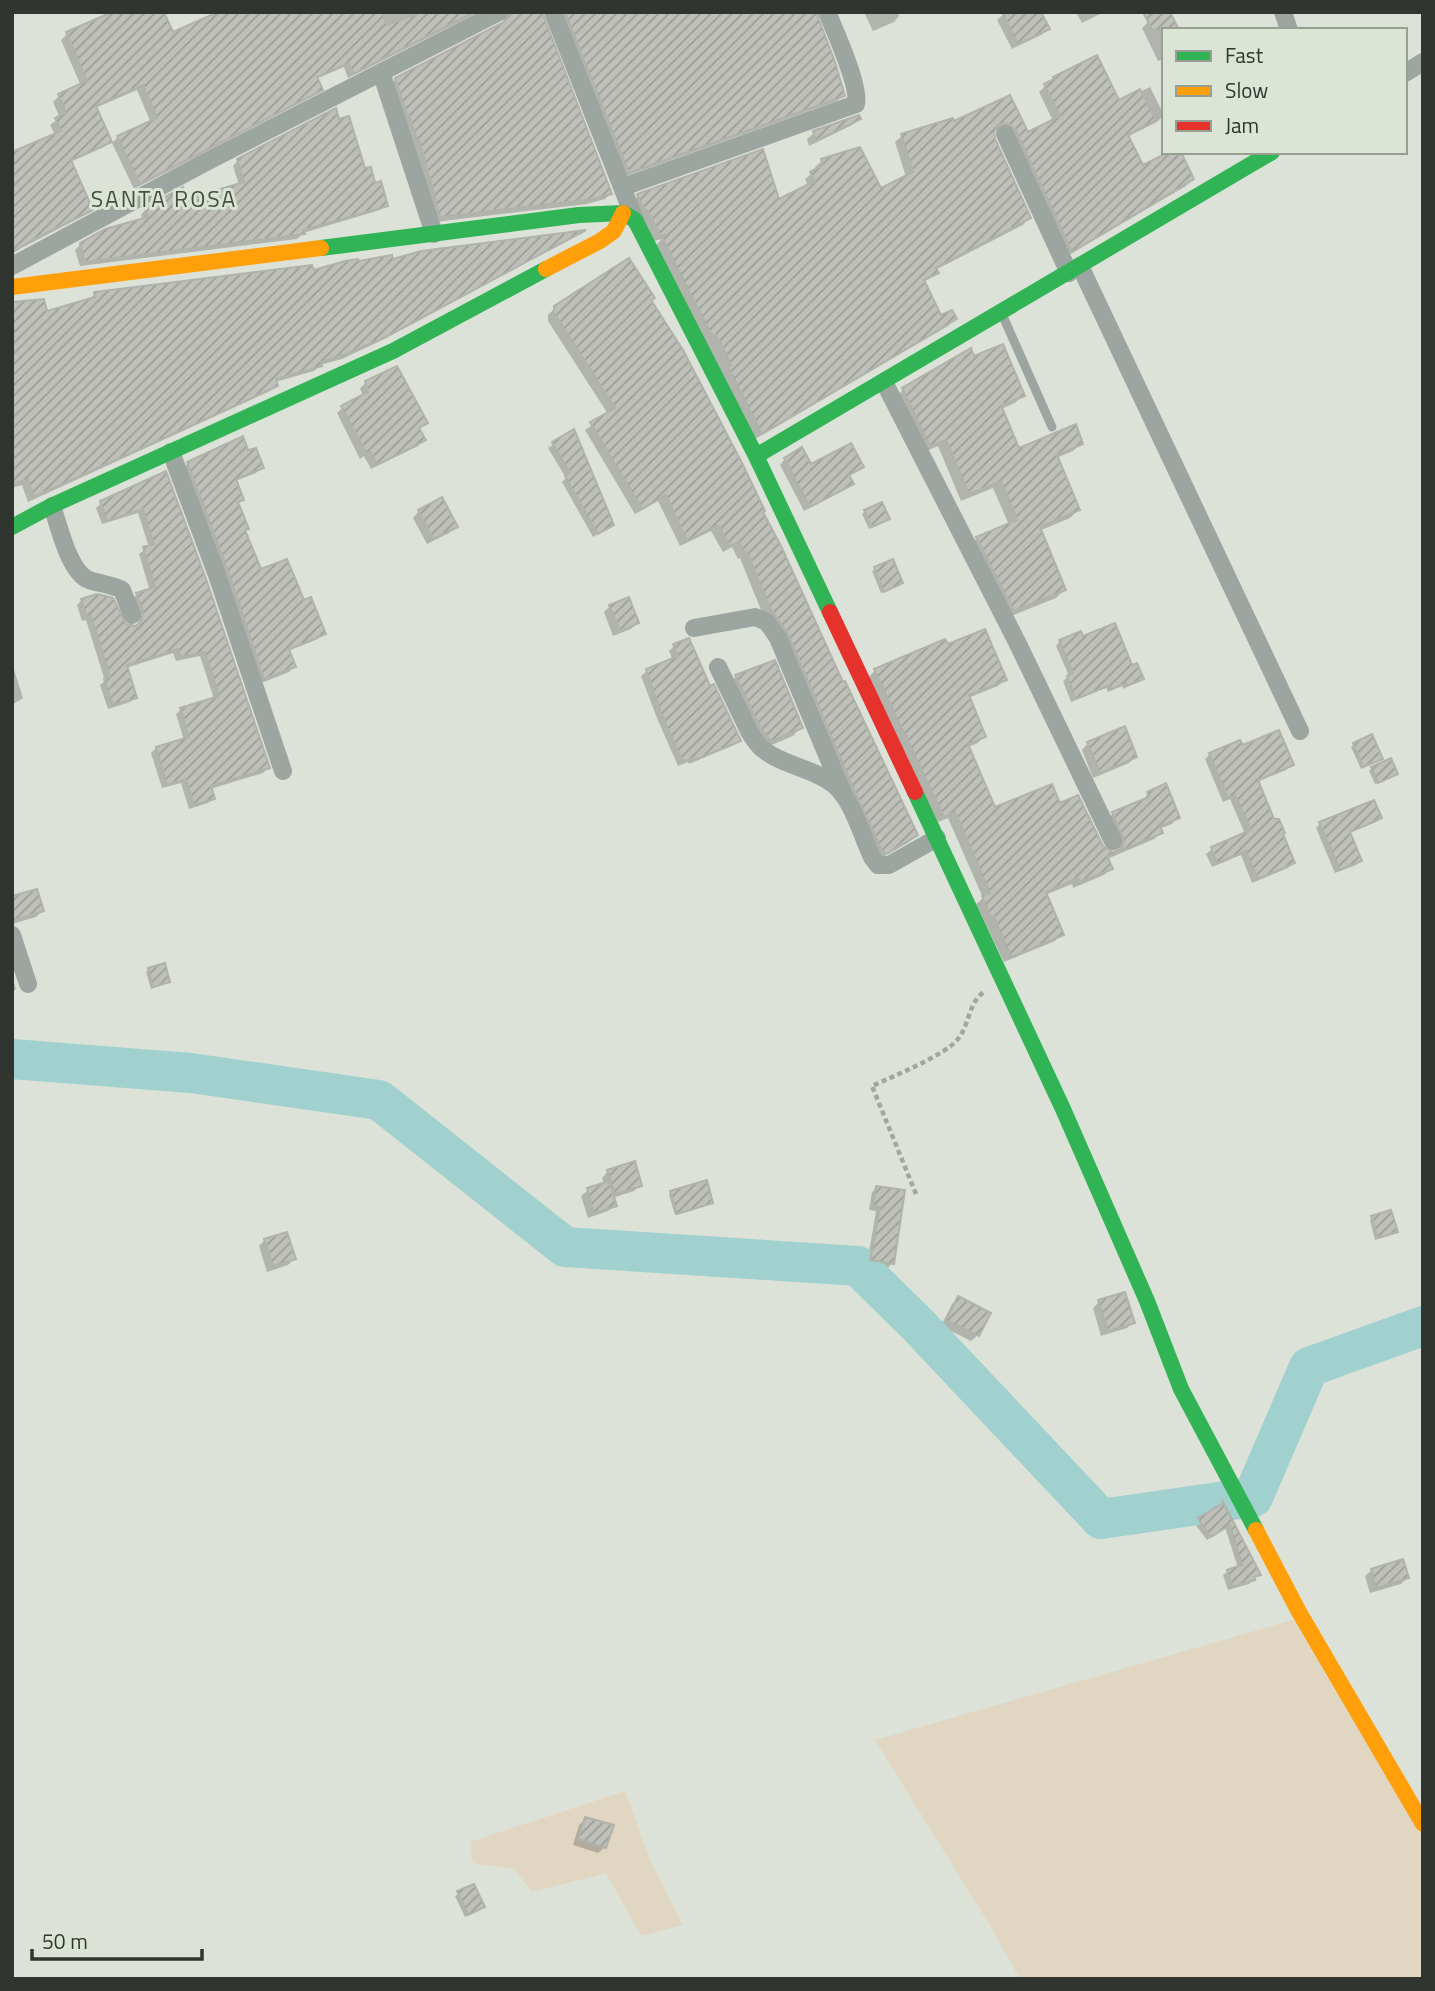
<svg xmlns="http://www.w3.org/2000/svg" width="1435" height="1991" font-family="'Titillium Web',sans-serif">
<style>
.grass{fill:#e0d6c2}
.shadow{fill:#0003}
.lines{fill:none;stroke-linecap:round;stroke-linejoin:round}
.river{stroke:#a0d1ce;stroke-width:40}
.building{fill:url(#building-hatch);stroke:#b1b3ab;stroke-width:2}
.path{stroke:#a0a6a2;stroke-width:4.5;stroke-dasharray:5 3.5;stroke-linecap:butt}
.lane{stroke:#9ca5a0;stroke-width:9}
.street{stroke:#9ca5a0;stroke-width:18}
.fast{stroke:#30b455;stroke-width:16}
.slow{stroke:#ff9f0a;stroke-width:16}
.jam{stroke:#e5322d;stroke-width:16}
.labels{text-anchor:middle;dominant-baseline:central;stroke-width:6;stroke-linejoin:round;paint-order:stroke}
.quarter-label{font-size:23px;letter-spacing:2px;fill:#464f42;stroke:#dbe5d5}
</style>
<defs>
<pattern id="building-hatch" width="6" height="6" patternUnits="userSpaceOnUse" patternTransform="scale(1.75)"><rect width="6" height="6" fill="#bec0b9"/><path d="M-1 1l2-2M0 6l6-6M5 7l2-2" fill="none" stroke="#9b9d97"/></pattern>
</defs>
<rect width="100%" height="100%" fill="#dce2d8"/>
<path class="grass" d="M1293 1620 1423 1839V1979H1020L991 1927 875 1740Z
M625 1791 651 1863 683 1925 641 1936 606 1873 532 1892 514 1869 473 1863 470 1842Z"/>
<path class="shadow" d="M108 12H162L172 34 312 12H479L348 78 344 67 316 79 321 89 315 95 134 189 112 143 118 137 151 123 137 90 95 108 110 142 104 147 70 162 91 209 85 215 12 253V154L55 135 50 125 60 118 53 102 59 96 81 86 61 40 67 34 109 15Z
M503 12H540L610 194 605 199 587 204 435 222 390 85 396 79 504 24Z
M557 12H815L843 95 837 101 623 177Z
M864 12H898L899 16 894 22 873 31Z
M1076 12H1104L1082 23Z
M1004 14 1048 29 1041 35 1012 49 997 20Z
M1148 22 1164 30V59L1158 61 1142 28Z
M1054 78 1119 102 1150 87 1164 115 1157 122 1127 137 1142 167 1192 179 1186 186 1065 257 1000 129 994 130 993 139 1029 218 1023 225 935 270 936 273 923 283 940 317 955 319 948 326 755 439 656 245 662 239 654 241 631 202 638 196 778 201 808 186 805 179 816 170 815 167 822 161 880 191 906 177 895 142 902 136 953 123 1010 98 1027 134 1053 121 1039 92Z
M859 118 852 125 809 146 807 139 814 133Z
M338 121 386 205 380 210 303 233 297 239 80 266 75 250 81 244 143 221 141 215 146 209 239 185 233 166 238 160Z
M581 233 378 342 342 359 320 365 314 371 275 382 276 385 270 391 28 502 22 485 12 488V312L46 313 88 300 95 294 312 272 357 263 392 261 422 253Z
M649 301 761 513 916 835 909 842 878 860 763 615 740 558 738 559 732 547 723 552 711 531 680 546 658 501 635 514 585 430 608 414 548 321V315L555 308Z
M973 358 1023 395 1015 403 1001 409 1018 450 1081 443 1073 451 1056 458 1078 510 1070 518 1039 531 1064 590 1056 598 1006 618 969 546 977 538 1009 525 993 488 961 501 938 446 922 453 895 398 903 390Z
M366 383 425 423 418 430 423 440 418 446 371 469 364 456 360 459 337 413 342 408 363 397 360 388Z
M573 432 612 525 593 537 562 482 566 478 548 448Z
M247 453 262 467 256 473 235 481 242 500 237 504 247 528 243 532 260 572 303 603 324 633 318 639 288 651 294 666 289 672 259 684 182 469 188 463Z
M785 459 811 466 861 467 848 476 852 484 846 489 804 511 780 465Z
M165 474 268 768 263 773 210 789 213 798 208 803 189 809 181 783 162 788 151 753 156 748 184 740 176 714 181 709 214 699 200 656 176 661 173 653 126 668 135 697 130 702 108 709 100 685 105 681 86 620 82 621 77 605 82 600 123 625 137 627 139 622 132 600 136 595 150 591 139 554 149 547 138 513 102 524 96 508 101 503Z
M419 511 456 527 449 533 427 544 413 518Z
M865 511 885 521 869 529 862 514Z
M875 569 901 583 881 593 872 571Z
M610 606 637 623 631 629 613 636 604 612Z
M1082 638 1131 667 1142 679 1123 689 1122 686 1108 692 1106 688 1071 702 1063 681 1069 676 1056 646 1060 641Z
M674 646 709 688 739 740 734 745 689 764 688 762 678 766 657 718 641 676 647 671 673 660 669 651Z
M947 646 1005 679 998 686 968 698 984 736 978 743 968 747 994 810 1059 805 1101 847 1113 854 1119 849 1106 820 1113 814 1142 802 1148 793 1178 817 1172 824 1159 829 1161 833 1154 839 1107 859 1111 868 1104 875 1073 888 1072 884 1045 895 1062 934 1055 941 1004 962 976 904 983 898 948 818 938 822 869 677 875 670Z
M774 662 801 727 793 736 762 749 727 685 736 677Z
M12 663 23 698 12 705Z
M1088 743 1135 757 1129 763 1093 778 1082 750Z
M1354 744 1381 759 1361 769 1351 747Z
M1242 747 1292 765 1286 770 1257 782 1293 862 1288 868 1252 883 1241 855 1212 867 1206 854 1212 849 1245 834 1230 799 1223 802 1205 759 1210 754Z
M1372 768 1396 774 1375 784 1369 771Z
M1380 818 1376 822 1349 833 1360 860 1356 865 1335 873 1316 828 1320 824Z
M12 898 42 911 36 917 12 924Z
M148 970 168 982 151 989 146 972Z
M12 976 16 989 12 993Z
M608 1171 640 1185 634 1191 612 1198 615 1205 608 1211 588 1218 581 1196 588 1190 604 1185 602 1178Z
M877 1187 892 1263 888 1268 867 1264 876 1211 869 1210 872 1192Z
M671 1193 711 1202 675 1215 669 1195Z
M1372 1218 1396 1232 1375 1240 1370 1220Z
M265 1240 294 1259 288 1265 267 1272 259 1246Z
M958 1298 978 1335 971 1341 941 1326 952 1304Z
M1099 1302 1133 1322 1127 1328 1101 1336 1093 1308Z
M1222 1503 1259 1574 1249 1584 1228 1590 1223 1575 1228 1571 1238 1568 1225 1527 1207 1540 1195 1524Z
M1372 1570 1407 1578 1401 1584 1370 1593 1365 1576Z
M586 1819 605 1847 598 1853 573 1845 579 1825Z
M473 1886 483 1907 465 1917 455 1896Z"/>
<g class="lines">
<path class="river" d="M12 1059 191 1073 379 1100 565 1247 858 1266 918 1325 1101 1519 1253 1497 1309 1367 1423 1326"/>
</g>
<path class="building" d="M112 12H164L173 32 218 12H382L387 25 421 12H474L354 74 349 63 317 77 323 90 140 184 117 136 157 118 143 85 96 106 112 142 71 160 93 210 30 241 12 253V152L61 131 55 118 66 113 58 94 87 81 66 32Z
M510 12H542L612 194 594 199 440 217 420 142H418L409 115H407L395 78 504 22Z
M565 12H816L835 62 845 96 629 173Z
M1002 12H1041L1050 29 1018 44Z
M1143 12H1170L1179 30H1152Z
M1097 55 1119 100 1140 89 1156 120 1128 135 1143 165 1169 152H1181L1194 179 1072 252 1015 129 1007 123 1000 124 994 132 995 139 1031 218 936 268 939 273 924 280 941 315 952 310 957 319 762 434 728 367 731 365 716 334 712 336 662 237 666 234 661 236 649 213 642 206 637 194 763 149 779 199 815 181 810 172 823 165 821 159 860 147 881 188 913 172 901 134 953 118 954 121 1010 95 1028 132 1060 116 1044 84 1054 79 1053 77Z
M336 108 339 119 349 116 365 168 371 167 375 183 381 181 388 206 304 230 305 234 85 262 80 243 105 229 148 217 145 208 183 187 187 199 244 182 237 159Z
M859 115 861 119 816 141 813 131Z
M586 230 386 337 349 353 321 362 322 366 276 379 278 386 34 497 28 480 12 484V302L44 299 47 311 95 297 94 292 312 265 314 270 345 261 358 259 359 261 392 255 393 259 421 251Z
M629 258 655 298 651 300 683 350 742 463 765 511 763 512 781 546 843 682 845 681 918 835 886 854 882 851 854 790 788 634 770 608 747 552 745 553 739 542 730 546 718 525 687 541 666 495 642 509 590 422 615 408 554 313V306Z
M1003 344 1025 396 1001 405 1019 448 1076 424 1083 444 1057 455 1080 510 1040 527 1066 590 1014 611 976 537 1017 520 1001 481 969 494 946 440 930 446 902 388 971 348 974 356Z
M397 366 428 423 419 428 426 440 377 465 371 452 367 454 341 406 368 392 365 381Z
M574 429 614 525 598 534 565 476 570 473 552 442Z
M243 436 248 450 256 448 264 468 236 479 244 500 238 502 249 529 245 530 261 569 287 559 304 600 311 597 326 634 289 649 296 667 264 679 228 571 187 462Z
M851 443 864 467 849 475 854 484 810 507 784 458 802 447 811 464Z
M166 471 206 579 270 768 211 786 215 799 194 805 186 779 167 785 156 747 189 737 180 708 219 696 205 652 181 657 178 649 127 665 137 698 113 705 104 679 110 677 91 616 87 617 81 599 97 594 110 597 113 598 126 624 136 626 141 621 143 611 136 593 155 587 143 547 154 544 143 509 107 521 100 501Z
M442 497 458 527 433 539 418 510Z
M882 502 890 519 872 527 864 510Z
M893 559 903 583 884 592 874 567Z
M629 597 639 623 620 631 609 605Z
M1115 623 1132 665 1137 663 1144 679 1127 686 1126 683 1112 689 1110 685 1076 699 1067 676 1073 673 1059 640 1081 631 1083 636Z
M985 629 1007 680 969 695 986 737 968 744 995 807 1052 784 1060 803 1078 795 1103 846 1113 852 1122 848 1124 841 1112 812 1149 797 1147 792 1166 783 1180 818 1160 826 1163 833 1107 856 1113 869 1080 882 1078 878 1046 892 1064 935 1011 957 994 916 991 917 982 896 990 893 955 812 944 817 874 669 945 639 948 644Z
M689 638 710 686 714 684 741 741 694 760 693 758 683 762 661 713 646 669 678 656 673 644Z
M775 660 803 728 771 741 760 727 735 675Z
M1125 726 1137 757 1100 773 1087 742Z
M1279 730 1294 765 1258 780 1274 819H1279L1285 833 1283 834 1295 863 1258 879 1246 851 1217 863 1211 847 1251 830 1235 795 1228 798 1209 753 1240 740 1243 745Z
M1372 734 1383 759 1363 767 1353 743Z
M1391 758 1398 774 1378 783 1371 767Z
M1374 800 1382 818 1350 832 1362 861 1340 870 1319 822Z
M37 889 44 911 12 921V896Z
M165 963 170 982 153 987 148 968Z
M635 1161 642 1186 615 1194 607 1170Z
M707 1180 713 1203 677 1214 670 1191Z
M609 1181 617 1206 594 1213 587 1188Z
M876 1186 905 1190 894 1264 870 1260 880 1207 873 1205Z
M1391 1210 1398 1232 1378 1238 1371 1216Z
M287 1232 296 1259 273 1266 264 1239Z
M1125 1292 1135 1323 1108 1331 1098 1300Z
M958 1296 991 1313 979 1336 946 1320Z
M1222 1500 1261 1575 1254 1577 1255 1580 1232 1587 1227 1570 1242 1565 1230 1525 1211 1537 1198 1518 1223 1503Z
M1403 1559 1409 1578 1376 1588 1371 1569Z
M585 1817 614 1825 606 1848 578 1839Z
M474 1884 485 1907 468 1915 457 1891Z"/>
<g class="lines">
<path class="path" d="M916 1194 872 1086C892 1077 947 1054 958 1039 970 1024 968 1003 984 992"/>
<path class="lane" d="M1002 314 1052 427"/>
<path class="street" d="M553 12 635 220
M1283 12 1289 30
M381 72 434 234
M1405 73 1423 62
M1005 134 1069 273
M623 187 856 104C860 86 835 31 827 12
M12 266 204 163 499 12
M1080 266 1300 731
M884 382 1017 642 1113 841
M171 452 217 575 283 771
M52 506C59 526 69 572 89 580 100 584 111 584 122 590L132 615
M694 628 755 617 767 622 778 638 843 793
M718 667 750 733C754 739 758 746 764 750 784 766 813 768 833 784 853 800 861 834 872 857L878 865H889L937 838
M12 935 28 984"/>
<path class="fast" d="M321 248 579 215 623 213 635 220 756 456 830 612
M756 456 1272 152
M12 527 51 506 393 351 546 269
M915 792 1063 1109 1147 1301 1181 1389 1256 1530"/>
<path class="slow" d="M546 269 600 241 614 231 623 213
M12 287 321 248
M1256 1530 1299 1612 1423 1824"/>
<path class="jam" d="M830 612 915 792"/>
</g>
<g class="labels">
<g class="quarter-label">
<text x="164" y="198">SANTA ROSA</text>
</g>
</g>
<rect width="1435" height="1991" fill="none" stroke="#31352f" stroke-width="28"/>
<rect x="1162" y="28" width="245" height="126" fill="#dbe5d5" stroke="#979f93" stroke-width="2"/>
<rect x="1176" y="51" width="35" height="10" fill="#30b455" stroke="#979f93" stroke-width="2"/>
<text x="1225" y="63" font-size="21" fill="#31352f">Fast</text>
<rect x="1176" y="86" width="35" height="10" fill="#ff9f0a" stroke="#979f93" stroke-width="2"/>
<text x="1225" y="98" font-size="21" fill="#31352f">Slow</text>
<rect x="1176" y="121" width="35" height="10" fill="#e5322d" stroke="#979f93" stroke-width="2"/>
<text x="1225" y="133" font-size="21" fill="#31352f">Jam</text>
<path d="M32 1949v10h170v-10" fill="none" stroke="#31352f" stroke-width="3.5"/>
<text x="42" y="1949" font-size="21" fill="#31352f" stroke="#dbe5d5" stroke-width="5" paint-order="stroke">50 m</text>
</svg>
